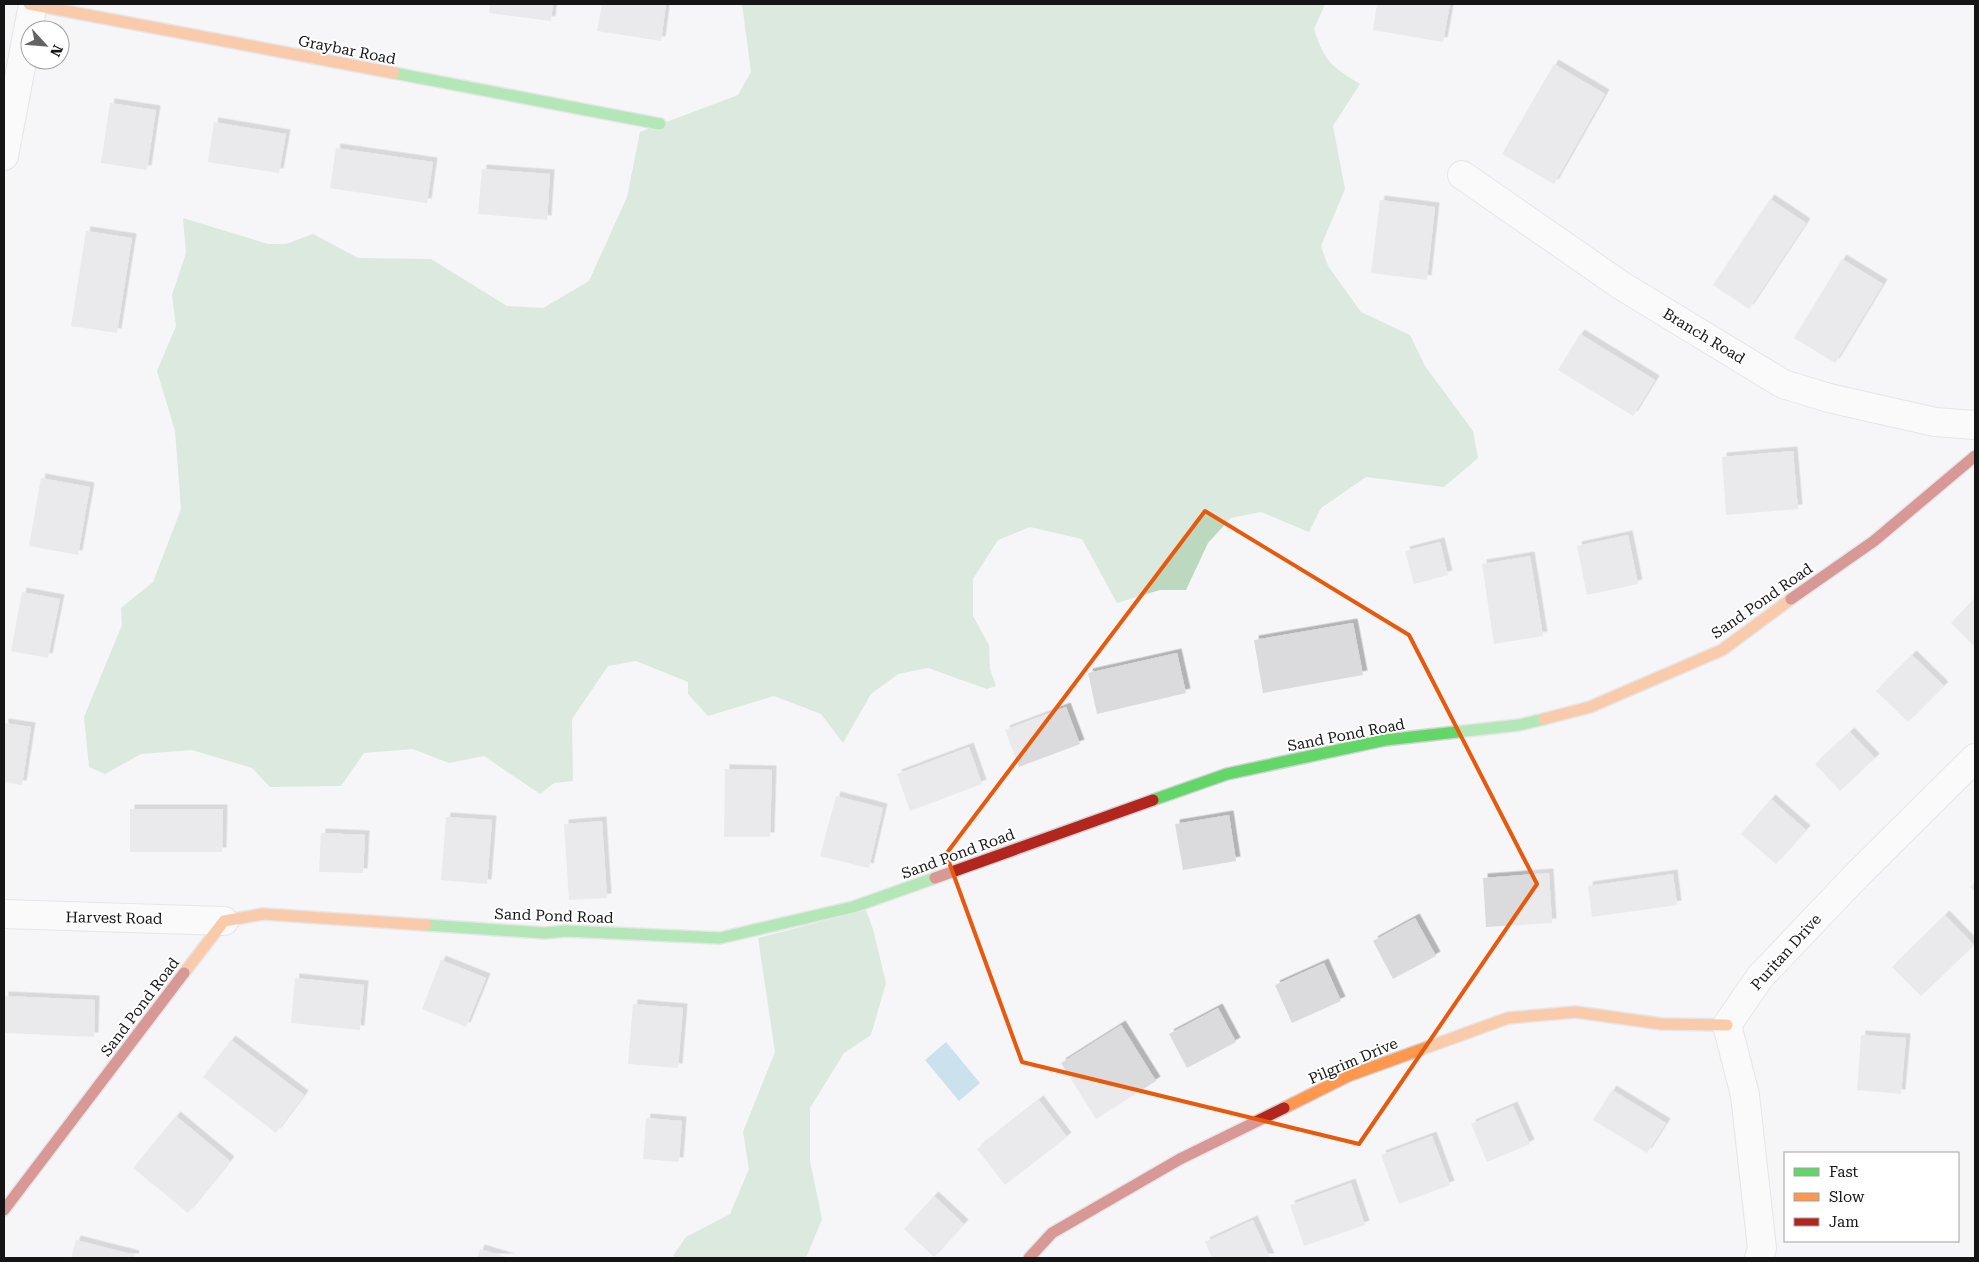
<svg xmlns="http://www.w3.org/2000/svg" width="1979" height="1262" font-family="'Roboto Serif',serif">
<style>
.forest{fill:#bcd9bf}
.water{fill:#98c8e3}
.building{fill:#dbdadc;filter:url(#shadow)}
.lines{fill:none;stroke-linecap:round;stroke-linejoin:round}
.street-casing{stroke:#d2d2d4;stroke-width:30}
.fast-casing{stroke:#d2d2d4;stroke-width:14}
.slow-casing{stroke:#d2d2d4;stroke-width:14}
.jam-casing{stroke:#d2d2d4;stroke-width:14}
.street{stroke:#fefefe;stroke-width:28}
.fast{stroke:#63d668;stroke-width:11}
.slow{stroke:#ff974d;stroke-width:11}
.jam{stroke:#b3261e;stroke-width:11}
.marked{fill:none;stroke:#e8590c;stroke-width:4;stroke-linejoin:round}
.labels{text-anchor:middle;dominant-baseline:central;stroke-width:4;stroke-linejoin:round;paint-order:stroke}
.street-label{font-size:15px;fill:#151516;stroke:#fff}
</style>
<defs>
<filter id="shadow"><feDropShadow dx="4.5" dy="-4.5" stdDeviation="0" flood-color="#0004"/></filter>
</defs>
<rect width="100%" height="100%" fill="#f6f6f8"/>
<path class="forest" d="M742 4H1325L1314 29C1324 61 1332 67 1360 84L1333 126 1345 189 1321 246 1328 266 1361 312 1410 335 1425 366 1473 431 1478 458 1444 487 1366 477 1321 508 1309 532 1261 512 1231 518 1208 543 1186 590H1160L1117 603 1082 539 1030 527 998 540 973 579V616L989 645 990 669 996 686 987 689 928 668 898 674 871 694 843 743 821 714 774 696 708 716 688 694V682L636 661 608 666 572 719 573 781 554 783 540 794 484 756 449 763 413 749 364 753 341 786 270 787 252 768 192 750 141 754 105 774 89 767 84 717 122 625 121 608 153 582 181 509 175 431 157 371 176 326 172 295 186 253 183 218 268 244H286L313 234 358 258 431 259 507 306 543 308 589 281 627 197 640 132 738 95 751 72Z
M866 910 873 929 886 983 871 1035 844 1053 810 1108V1161L822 1219 806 1258H675L673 1256 686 1237 730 1214 749 1169 743 1132 775 1052 758 938Z"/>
<path class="water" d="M946 1042 980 1083 959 1101 925 1060Z"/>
<path class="building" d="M490 4H553L551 21 489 13Z
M602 4H666L661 41 597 31Z
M1377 4H1450L1443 42 1373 30Z
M1554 64 1605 94 1554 184 1502 154Z
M110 103 156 110 147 170 101 163Z
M214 122 286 134 279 173 208 162Z
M336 148 433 162 427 203 330 188Z
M482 169 550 174 547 220 478 214Z
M1770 199 1806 223 1749 309 1713 285Z
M1380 200 1435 207 1427 280 1371 273Z
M86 231 132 238 117 333 71 326Z
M1842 259 1883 284 1835 363 1794 338Z
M1580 334 1655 380 1633 416 1558 370Z
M1793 451 1798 509 1726 515 1722 457Z
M41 478 90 487 78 555 29 546Z
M1628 535 1638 584 1587 595 1577 546Z
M1440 542 1448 575 1414 584 1405 551Z
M1530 556 1543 636 1494 644 1482 564Z
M22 592 60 599 48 658 11 651Z
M1975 598V647L1951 623Z
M1353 623 1363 675 1263 693 1254 640Z
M1177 653 1186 693 1097 714 1088 673Z
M1912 655 1944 686 1908 722 1876 691Z
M1066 707 1080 744 1019 767 1005 730Z
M4 723 31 727 22 785 4 782Z
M1850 732 1875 758 1840 791 1815 764Z
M969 747 982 784 910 811 897 774Z
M725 769 772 770 770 837H724Z
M836 796 883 808 869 868 820 856Z
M1771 799 1806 830 1776 864 1741 834Z
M130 809H223L222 852H130Z
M1229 815 1236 861 1183 870 1175 824Z
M446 817 492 820 487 884 441 880Z
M602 821 607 898 569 900 564 824Z
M321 833 365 835 363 873 319 872Z
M1549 873 1552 923 1486 927 1483 878Z
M1673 874 1677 905 1592 917 1588 886Z
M1975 882V892L1970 887Z
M1945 915 1974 945 1921 996 1892 967Z
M1415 918 1436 956 1393 979 1373 941Z
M441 960 486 978 466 1027 422 1009Z
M1324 963 1341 1001 1292 1023 1275 985Z
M295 978 364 985 360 1030 291 1023Z
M4 996 95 1000 94 1037 4 1033Z
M633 1004 683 1008 678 1068 628 1064Z
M1218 1008 1236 1042 1187 1068 1169 1034Z
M1121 1025 1156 1081 1096 1119 1061 1063Z
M1861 1035 1906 1038 1901 1094 1857 1090Z
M231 1040 304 1095 276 1133 203 1077Z
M1612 1090 1666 1123 1647 1153 1593 1120Z
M1039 1100 1067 1137 1005 1185 977 1149Z
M1513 1106 1530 1144 1487 1162 1471 1124Z
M176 1116 230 1161 188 1213 133 1168Z
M646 1118 682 1121 679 1162 643 1159Z
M1432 1136 1450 1185 1399 1204 1381 1155Z
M1351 1183 1365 1225 1304 1246 1290 1205Z
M934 1196 964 1224 934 1257 904 1229Z
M1253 1220 1270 1258H1212L1205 1242Z
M76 1240 135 1255 134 1258H71Z
M480 1249 510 1258H477Z"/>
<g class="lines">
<defs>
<path id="street" d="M4 156 33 4
M1462 175 1622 286 1783 384 1829 398 1935 422 1975 425
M4 914 224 921
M1759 1258 1762 1248 1745 1095 1727 1025 1760 977 1857 875 1975 758"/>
<path id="fast" d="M394 73 660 124
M1153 800 1227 774 1385 740 1519 725 1544 719
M426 925 545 933 566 931 720 938 853 907 935 878"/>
<path id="slow" d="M29 4 394 73
M1544 719 1590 707 1722 650 1791 599
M184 973 224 921 263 914 426 925
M1284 1108 1348 1076 1508 1018 1576 1012 1662 1024 1727 1025"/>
<path id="jam" d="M1791 599 1874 541 1975 456
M935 878 1153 800
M4 1210 184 973
M1029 1258 1052 1233 1180 1159 1284 1108"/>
</defs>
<use href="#street" class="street-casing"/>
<use href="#fast" class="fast-casing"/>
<use href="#slow" class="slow-casing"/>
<use href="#jam" class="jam-casing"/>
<use href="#street" class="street"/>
<use href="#fast" class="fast"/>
<use href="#slow" class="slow"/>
<use href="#jam" class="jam"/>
</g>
<path d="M0 0H1979V1262H0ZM1205 511 1409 635 1537 884 1359 1144 1022 1062 946 854Z" fill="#f6f6f8" fill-opacity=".55" fill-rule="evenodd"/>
<path class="marked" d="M1205 511 1409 635 1537 884 1359 1144 1022 1062 946 854Z"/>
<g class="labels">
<g class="street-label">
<text transform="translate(347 50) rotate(11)">Graybar Road</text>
<text transform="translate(1704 336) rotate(31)">Branch Road</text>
<text transform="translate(1762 601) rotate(-35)">Sand Pond Road</text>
<text transform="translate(1346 735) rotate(-11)">Sand Pond Road</text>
<text transform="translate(958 854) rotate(-20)">Sand Pond Road</text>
<text transform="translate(554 916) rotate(2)">Sand Pond Road</text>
<text transform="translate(114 918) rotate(1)">Harvest Road</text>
<text transform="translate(1786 952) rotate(-48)">Puritan Drive</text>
<text transform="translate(140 1007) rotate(-53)">Sand Pond Road</text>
<text transform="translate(1353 1061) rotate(-23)">Pilgrim Drive</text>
</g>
</g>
<rect width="1979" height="1262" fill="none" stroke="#151516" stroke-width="10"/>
<rect x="1784" y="1152" width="175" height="90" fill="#ffffff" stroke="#a1a1a2"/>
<rect x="1794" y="1168" width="25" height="8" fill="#63d668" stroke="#a1a1a2"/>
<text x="1829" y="1177" font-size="15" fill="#151516">Fast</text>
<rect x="1794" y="1193" width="25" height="8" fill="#ff974d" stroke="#a1a1a2"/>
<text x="1829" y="1202" font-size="15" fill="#151516">Slow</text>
<rect x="1794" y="1218" width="25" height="8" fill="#b3261e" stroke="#a1a1a2"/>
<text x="1829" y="1227" font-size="15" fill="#151516">Jam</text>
<g transform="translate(45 45) rotate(116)"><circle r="24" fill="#ffffff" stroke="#a1a1a2"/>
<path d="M0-4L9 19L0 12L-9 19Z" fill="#646465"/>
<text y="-8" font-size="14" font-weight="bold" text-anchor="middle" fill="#151516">N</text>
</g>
</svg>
